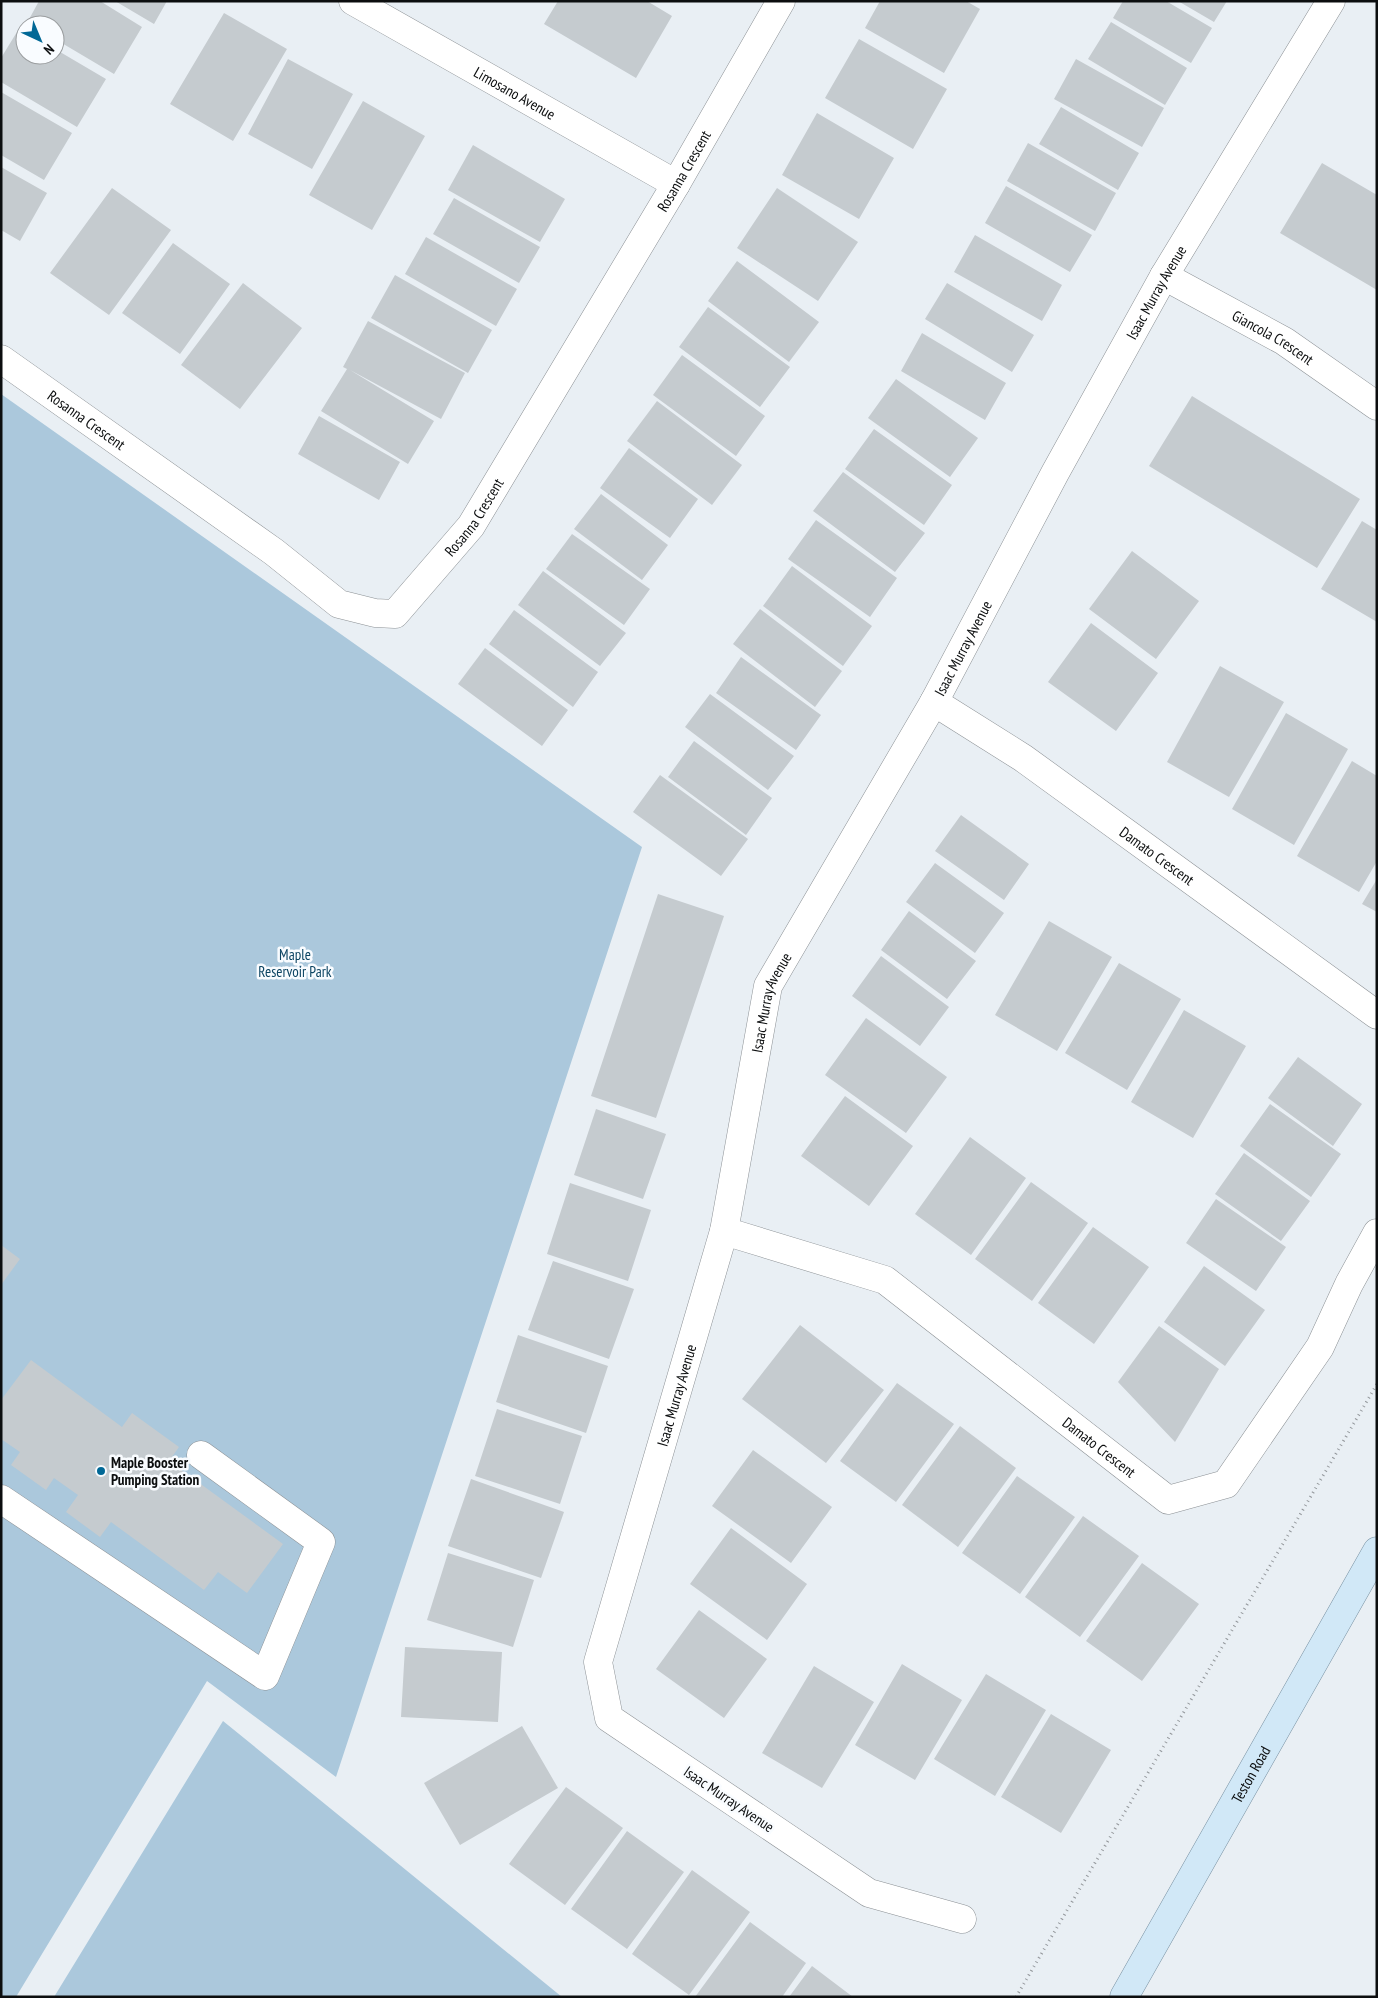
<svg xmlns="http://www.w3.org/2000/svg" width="1378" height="1998" font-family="'PT Sans Narrow',sans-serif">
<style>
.green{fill:#abc8dc}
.building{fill:#c5cbcf}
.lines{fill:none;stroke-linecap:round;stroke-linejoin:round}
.minor-casing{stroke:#8c9195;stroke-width:29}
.major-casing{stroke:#7991a2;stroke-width:29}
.path{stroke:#94989c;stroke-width:3;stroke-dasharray:1 4;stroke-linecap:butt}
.minor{stroke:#fff;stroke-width:28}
.major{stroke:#d1e8f7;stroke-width:28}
.poi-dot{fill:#016896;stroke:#f9fcff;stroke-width:2}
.labels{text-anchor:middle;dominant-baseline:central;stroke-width:5;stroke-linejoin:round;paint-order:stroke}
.street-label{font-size:15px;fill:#0c0e0f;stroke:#f9fcff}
.park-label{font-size:15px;fill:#0d4563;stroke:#f9fcff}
.poi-label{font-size:15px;font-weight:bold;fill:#0c0e0f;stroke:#f9fcff;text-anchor:start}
</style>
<rect width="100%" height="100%" fill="#e9eff4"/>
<path class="green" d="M1 394 642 847 336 1777 207 1681 16 1997H1Z
M223 1721 562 1997H54Z"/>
<path class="building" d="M39 1H100L142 27 114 74 55 39V25H31L27 23Z
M115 1H167L154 24Z
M558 1H647L672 16 636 78 544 24Z
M880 1H966L980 9 944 73 865 28Z
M1123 1H1166L1212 28 1191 63 1113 18Z
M1178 1H1227L1214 22Z
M224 13 287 49 233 141 170 104Z
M1111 22 1187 68 1165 105 1088 59Z
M20 27 25 31V55H55V49L106 79 77 127 1 82V58Z
M859 39 947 89 913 149 825 98Z
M288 59 353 94 312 169 248 134Z
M1076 59 1164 108 1142 147 1054 99Z
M1 92 72 133 44 180 1 155Z
M363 101 425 136 372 230 309 195Z
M1061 107 1139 153 1118 190 1039 144Z
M817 113 894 158 859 219 782 175Z
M1028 143 1116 193 1095 231 1007 181Z
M473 145 565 199 540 242 448 190Z
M1322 163 1377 195V290L1280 233Z
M1 167 47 193 20 241 1 230Z
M1006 186 1092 235 1070 272 985 223Z
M112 188 171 230 109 315 50 273Z
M777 188 858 242 818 301 737 248Z
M454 198 540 247 519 283 433 234Z
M975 235 1062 285 1042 321 954 272Z
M426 237 517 289 496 326 405 274Z
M173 243 230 284 180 354 122 313Z
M737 261 819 322 789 362 708 301Z
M395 275 492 330 468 373 371 318Z
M243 283 302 328 240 409 181 365Z
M947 283 1034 335 1012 372 925 319Z
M708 307 790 367 760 407 679 347Z
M368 321 465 373 441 419 350 370 434 421 408 464 321 411 347 369 343 367Z
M922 333 1006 383 985 420 901 371Z
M682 355 765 416 736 456 653 395Z
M896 379 978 438 950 477 868 418Z
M1192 396 1360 499 1317 568 1149 466Z
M657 401 742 465 712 505 627 441Z
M319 416 400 462 379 500 298 454Z
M874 429 952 485 924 525 845 469Z
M629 448 698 499 670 538 600 488Z
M843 472 925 533 895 572 813 511Z
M601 494 668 545 642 580 574 529Z
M816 520 897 578 870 617 788 559Z
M1362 521 1377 530V622L1321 589Z
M572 534 650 589 624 625 546 569Z
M1132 551 1199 601 1156 659 1089 609Z
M792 566 872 626 843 666 763 606Z
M543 571 626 633 600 666 518 605Z
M760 609 842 671 815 707 733 644Z
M514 610 598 672 573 707 489 644Z
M1091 623 1158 673 1116 731 1048 682Z
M485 648 568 710 542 746 458 684Z
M741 657 821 715 796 750 716 693Z
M1220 666 1284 702 1229 797 1167 762Z
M710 694 794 756 768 790 685 727Z
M1286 713 1348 749 1294 845 1232 809Z
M694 741 772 798 746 835 668 777Z
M1352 761 1377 776V861L1359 892 1297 856Z
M660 775 748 839 721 876 633 812Z
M961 815 1029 864 1004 900 935 851Z
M935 863 1004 913 975 953 906 902Z
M1377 879V912L1362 904Z
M658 894 724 916 656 1118 591 1096Z
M909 911 976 961 947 999 881 950Z
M1049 921 1112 957 1057 1051 995 1015Z
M881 956 949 1007 920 1046 852 996Z
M1119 963 1181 999 1127 1090 1065 1053Z
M1184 1010 1246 1046 1193 1138 1131 1102Z
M866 1018 947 1077 906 1133 825 1075Z
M1298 1057 1362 1104 1333 1146 1268 1098Z
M845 1096 913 1146 869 1206 801 1156Z
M1270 1104 1341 1154 1311 1197 1240 1146Z
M596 1109 666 1134 643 1199 574 1175Z
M970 1137 1026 1178 971 1255 915 1214Z
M1244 1153 1310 1201 1281 1241 1215 1194Z
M1031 1182 1088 1223 1032 1301 975 1259Z
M570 1183 651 1210 628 1281 547 1254Z
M1216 1199 1286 1247 1256 1291 1186 1243Z
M1093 1227 1149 1267 1094 1344 1038 1303Z
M1 1245 20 1259 1 1285Z
M553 1261 634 1289 609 1359 528 1330Z
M1204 1266 1265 1310 1225 1366 1164 1322Z
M800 1325 884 1390 826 1463 742 1399Z
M1159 1326 1219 1369 1175 1442 1118 1382Z
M518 1335 608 1366 586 1433 496 1402Z
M31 1360 122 1427 132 1413 179 1447 169 1461 283 1544 247 1593 218 1572 204 1590 111 1522 100 1537 66 1512 78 1495 54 1478 46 1490 11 1465 20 1452 1 1439V1400Z
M897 1383 954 1424 896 1502 840 1461Z
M497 1409 582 1436 560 1504 475 1476Z
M960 1426 1016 1468 958 1547 902 1505Z
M753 1450 832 1507 791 1563 712 1506Z
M1017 1476 1075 1517 1020 1594 962 1553Z
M471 1479 564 1512 541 1578 448 1546Z
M1083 1516 1139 1556 1080 1637 1025 1597Z
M731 1528 807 1584 767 1640 690 1584Z
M448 1553 534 1580 513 1647 427 1620Z
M1142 1563 1199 1604 1142 1681 1086 1641Z
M699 1610 767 1659 724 1718 656 1669Z
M405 1647 502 1652 498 1722 401 1717Z
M902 1664 962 1700 915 1780 855 1745Z
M814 1666 874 1702 822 1788 762 1753Z
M986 1674 1046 1710 995 1796 934 1759Z
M1051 1714 1111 1750 1061 1833 1001 1797Z
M522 1726 558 1788 460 1845 424 1783Z
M566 1787 623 1828 565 1905 509 1864Z
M627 1831 684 1872 627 1949 571 1909Z
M692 1870 750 1912 689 1995 632 1954Z
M750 1922 806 1963 782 1997H695Z
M812 1966 853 1997H789Z"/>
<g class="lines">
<defs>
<g id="minor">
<path id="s1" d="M353 1 676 184"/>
<path id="s2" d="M1164 276 1284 341 1377 406"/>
<path id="s3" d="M1 359 274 552 339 604 375 613 395 614 471 526 676 184 781 1"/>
<path id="s4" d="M934 702 1023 758 1377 1015"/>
<path id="s5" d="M724 1231 885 1280 1168 1500 1226 1484 1320 1347 1349 1284 1377 1233"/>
<path d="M1 1499 265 1676 321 1542 201 1455"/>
<path id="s6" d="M962 1919 869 1893 609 1718 598 1662 724 1231 768 986 934 702 1055 473 1164 276 1331 1"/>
</g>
<g id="major">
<path id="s7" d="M1124 1997 1377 1551"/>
</g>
</defs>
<use href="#minor" class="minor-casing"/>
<use href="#major" class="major-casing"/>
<path class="path" d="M1016 1997 1377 1384"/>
<use href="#minor" class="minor"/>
<use href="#major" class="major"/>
</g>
<circle class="poi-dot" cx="101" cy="1471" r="5"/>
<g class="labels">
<g class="street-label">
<text stroke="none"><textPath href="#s1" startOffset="186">Limosano Avenue</textPath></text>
<text stroke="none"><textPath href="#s3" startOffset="1005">Rosanna Crescent</textPath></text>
<text stroke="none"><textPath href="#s6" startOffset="1960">Isaac Murray Avenue</textPath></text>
<text stroke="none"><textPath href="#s2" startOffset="125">Giancola Crescent</textPath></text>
<text stroke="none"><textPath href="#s3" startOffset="105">Rosanna Crescent</textPath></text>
<text stroke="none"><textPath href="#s3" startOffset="600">Rosanna Crescent</textPath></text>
<text stroke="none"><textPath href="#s6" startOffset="1555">Isaac Murray Avenue</textPath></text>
<text stroke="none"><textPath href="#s4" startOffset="271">Damato Crescent</textPath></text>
<text stroke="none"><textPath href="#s6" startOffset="1150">Isaac Murray Avenue</textPath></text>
<text stroke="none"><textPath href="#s6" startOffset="745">Isaac Murray Avenue</textPath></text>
<text stroke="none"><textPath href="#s5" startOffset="440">Damato Crescent</textPath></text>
<text stroke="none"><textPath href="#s7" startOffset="256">Teston Road</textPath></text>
<text transform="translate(729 1799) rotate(34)">Isaac Murray Avenue</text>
</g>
<g class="park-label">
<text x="295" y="954">Maple<tspan x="295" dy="17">Reservoir Park</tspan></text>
</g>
<g class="poi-label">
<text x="111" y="1462">Maple Booster<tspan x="111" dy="17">Pumping Station</tspan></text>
</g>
</g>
<rect width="1378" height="1998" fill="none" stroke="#0c0e0f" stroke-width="5"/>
<g transform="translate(40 40) rotate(136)"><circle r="24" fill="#f9fcff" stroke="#9a9d9f"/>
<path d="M0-4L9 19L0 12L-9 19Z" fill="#016896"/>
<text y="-8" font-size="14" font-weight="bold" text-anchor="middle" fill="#0c0e0f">N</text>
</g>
</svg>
